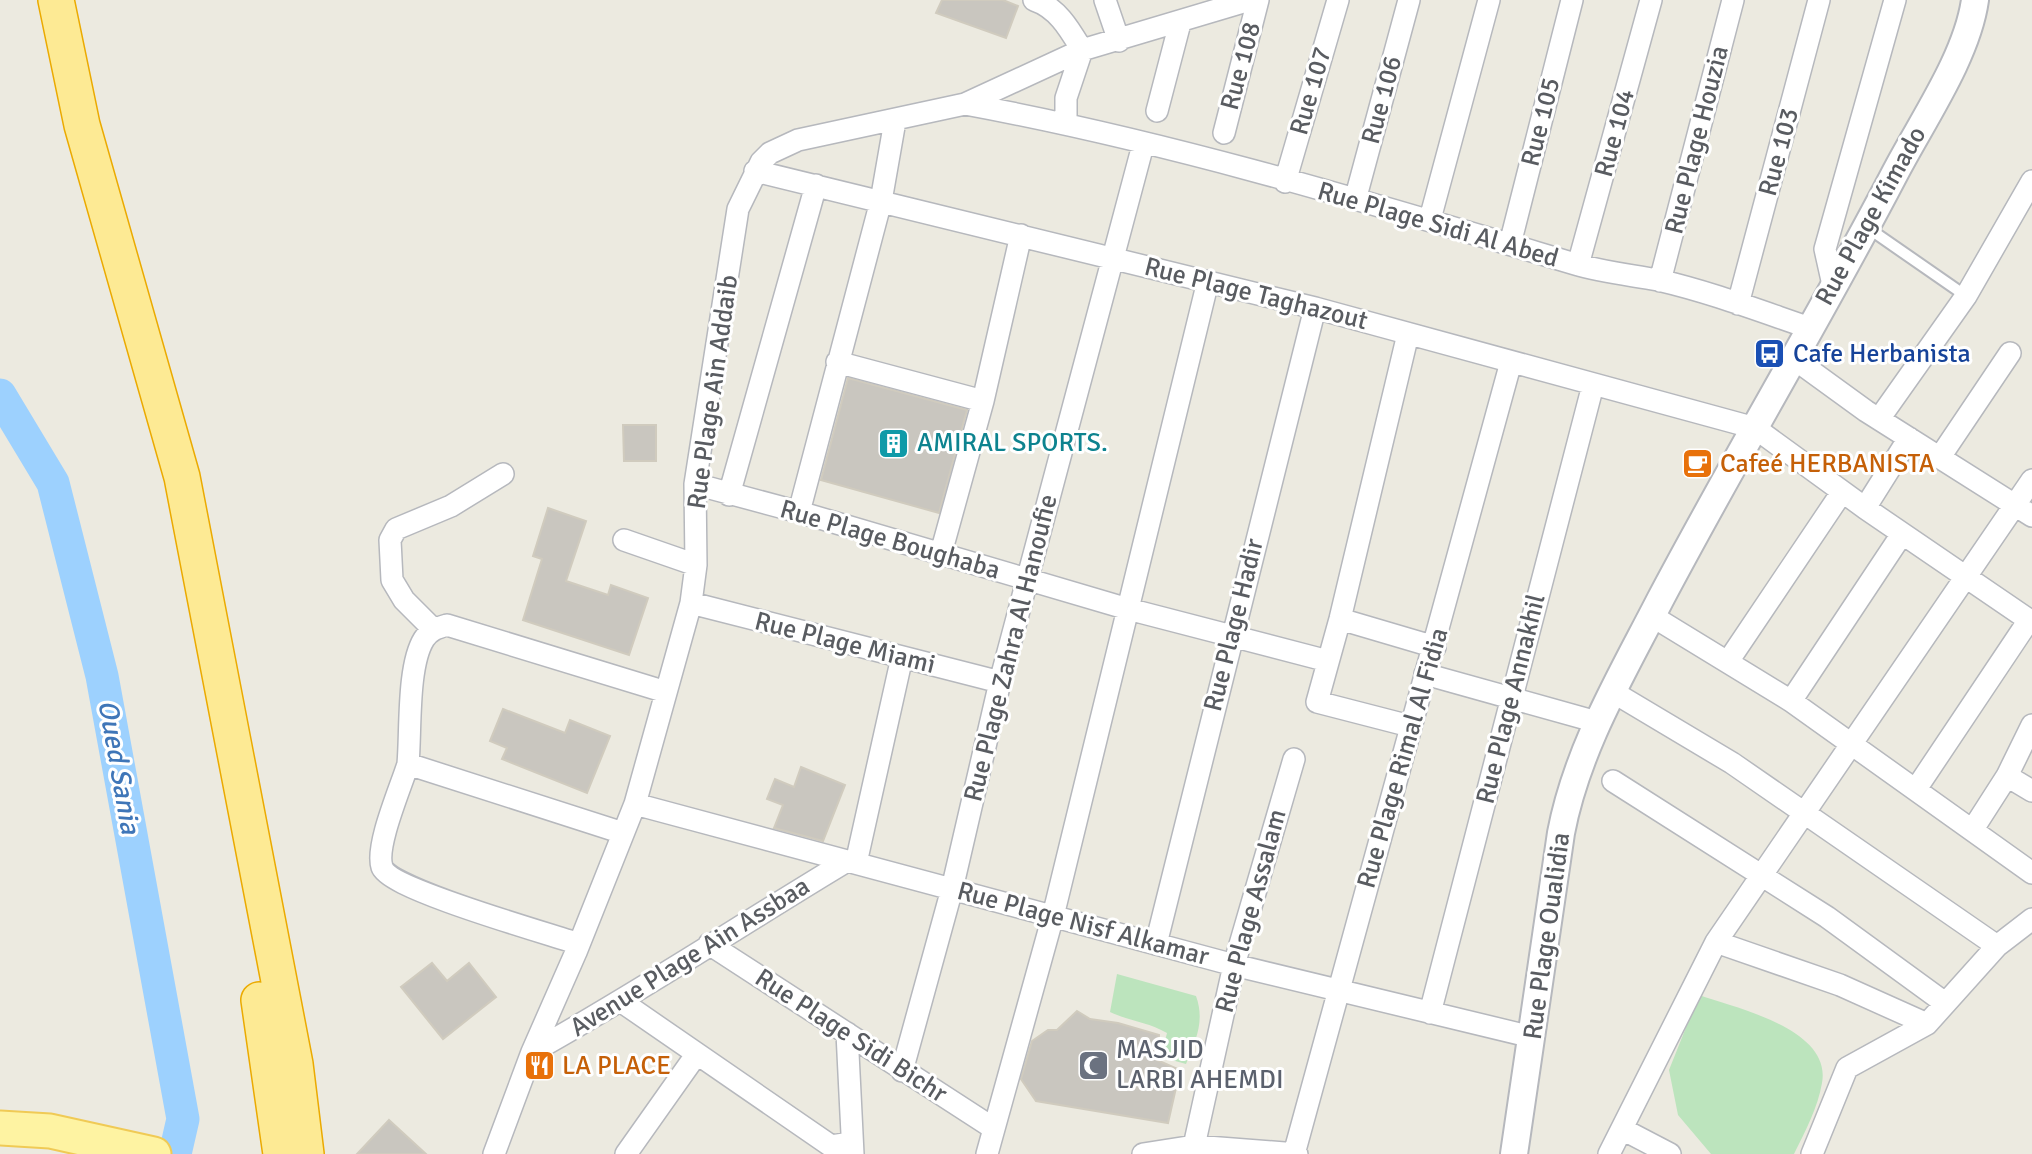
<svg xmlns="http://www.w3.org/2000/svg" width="2032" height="1154" font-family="Signika,sans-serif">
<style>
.green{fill:#bce4bd}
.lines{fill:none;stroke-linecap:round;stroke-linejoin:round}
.river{stroke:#9dd1fe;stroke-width:33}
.building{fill:#c9c6bf;stroke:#d0cbbe;stroke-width:2}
.service-casing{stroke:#b6b8bd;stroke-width:14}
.minor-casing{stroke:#b6b8bd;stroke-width:24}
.tertiary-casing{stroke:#b6b8bd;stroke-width:30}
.primary-casing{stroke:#f0ca55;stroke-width:37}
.trunk-casing{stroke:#ebaa01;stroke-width:38}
.service{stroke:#fff;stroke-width:10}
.minor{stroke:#fff;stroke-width:21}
.tertiary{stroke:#fff;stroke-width:26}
.primary{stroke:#fef3a2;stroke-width:33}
.trunk{stroke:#fdea94;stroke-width:35}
.labels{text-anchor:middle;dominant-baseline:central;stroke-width:6;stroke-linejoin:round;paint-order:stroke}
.street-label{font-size:26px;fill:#595c61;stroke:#fff}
.transit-label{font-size:26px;fill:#164399;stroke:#fff;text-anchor:start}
.culture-label{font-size:26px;fill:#0d838f;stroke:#fff;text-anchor:start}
.food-label{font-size:26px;fill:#c56008;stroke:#fff;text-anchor:start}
.worship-label{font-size:26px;fill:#5b616d;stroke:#fff;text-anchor:start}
.water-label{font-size:28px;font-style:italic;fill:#3f76b8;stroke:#fff}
</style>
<rect width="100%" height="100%" fill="#eceae0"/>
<path class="green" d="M1117 974 1196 996C1205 1021 1196 1040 1186 1064L1161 1057 1167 1033C1148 1022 1129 1021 1110 1012Z
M1699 995C1736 1008 1832 1029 1822 1083 1818 1107 1805 1132 1794 1154H1711L1678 1115 1669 1070Z"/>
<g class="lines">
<path class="river" d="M0 395 53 483 102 676 183 1119 175 1154"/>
</g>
<path class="building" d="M942 0H1003L1018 6 1006 38 936 13Z
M848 378 967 410 939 513 821 480Z
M623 425H656V461H624Z
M548 508 586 521 566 581 608 595 611 585 648 598 629 655 523 620 542 559 533 556Z
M503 709 565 733 570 720 610 736 587 793 502 759 507 748 490 741Z
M801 767 845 785 823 841 774 828 783 805 767 799 775 779 794 787Z
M432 963 447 981 469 963 496 997 443 1039 401 987Z
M1077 1011 1090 1019 1118 1023 1159 1035 1157 1060 1180 1070 1168 1123 1036 1101 1021 1079 1032 1041 1048 1030H1057Z
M389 1120 426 1154H357Z"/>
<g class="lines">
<defs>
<path id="service" d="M1868 228 1966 296"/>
<path id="minor" d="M1034 0C1058 8 1070 30 1082 50L1066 98V123
M1105 0 1119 41
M965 104C1172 142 1374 204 1575 264 1602 272 1631 275 1658 280 1710 292 1760 311 1810 328
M1157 111 1180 23
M1224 133 1258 0
M755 171 1315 308 1755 428 1865 508 2032 622
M1285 182 1338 0
M1355 200 1409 0
M1430 219 1489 0
M1510 244 1572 0
M1578 265 1651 0
M1660 281 1733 0
M1833 285 1825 249 1895 0
M1738 304 1819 0
M1408 334 1340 619 1317 702 1410 726
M1793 358 1866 411 2032 516
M837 362 983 401
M1879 419 1966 296 2032 181
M1940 457 2010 353
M695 484 799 512 1128 609 1328 661
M729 495 816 185
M1865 508 1909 438
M799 512 881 201 895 121
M624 540 696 565
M941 553 983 401 1021 235
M691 603 1000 682
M1652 616 1791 701 2032 873
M1340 619 1435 647
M433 629 404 600 392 580 390 540 396 529 451 506 503 474
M1729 660 1842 492
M1425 674 1597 722
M1613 692 1732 763 1997 946
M1791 701 1902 534
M408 764C401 787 375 846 382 867 389 889 550 934 579 944
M2007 776 2032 791
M1613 781 1827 917 1945 1003
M1916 789 2029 620
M635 804 1234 965 1532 1037
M1973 829 2007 776 2032 725
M623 833 408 764C411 732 407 666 424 639 430 630 437 628 447 625L666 692
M856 863 902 657
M1716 942 1840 985 1927 1024
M709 944 993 1128
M1156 944 1315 308
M622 1002 831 1146 851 1143
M1430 1013 1593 385
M847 1033 853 1154
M532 1052C640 992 742 924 847 861
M902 1071 952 889 1000 682 1143 145
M1624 1130 1670 1154
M1194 1146 1234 965 1294 759
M494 1154 532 1052 576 952 635 804 691 603 696 565 695 484 738 209 761 162 770 153 798 140 965 104 1082 50 1250 0
M626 1154 696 1055
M987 1154 1053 916 1208 281
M1143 1154 1194 1146 1297 1154
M1294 1154 1511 362
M1609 1154 1716 942 2032 480
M1812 1154 1847 1068 1927 1024 1997 946 2032 919"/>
<path id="tertiary" d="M1514 1154 1561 833C1577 749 1621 676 1660 600 1736 456 1820 317 1895 173 1922 121 1967 57 1975 0"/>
<path id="primary" d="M0 1128 50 1131 154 1154"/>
<path id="trunk" d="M56 0 82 125 182 477 295 1064 306 1154
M259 1000 281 1154"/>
</defs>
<use href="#service" class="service-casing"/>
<use href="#minor" class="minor-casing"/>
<use href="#tertiary" class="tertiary-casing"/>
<use href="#primary" class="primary-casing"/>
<use href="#trunk" class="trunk-casing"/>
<use href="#service" class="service"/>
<use href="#minor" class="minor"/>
<use href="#tertiary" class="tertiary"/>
<use href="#primary" class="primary"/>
<use href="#trunk" class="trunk"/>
</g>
<defs>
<symbol id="bus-square" viewBox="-11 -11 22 22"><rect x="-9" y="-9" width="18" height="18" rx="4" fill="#1a4fb4" stroke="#fff"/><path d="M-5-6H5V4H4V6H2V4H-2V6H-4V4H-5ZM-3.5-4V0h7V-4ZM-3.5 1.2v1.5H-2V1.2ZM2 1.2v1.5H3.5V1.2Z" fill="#fff"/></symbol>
<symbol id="building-square" viewBox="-11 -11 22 22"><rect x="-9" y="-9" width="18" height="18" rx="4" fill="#0f9aa8" stroke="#fff"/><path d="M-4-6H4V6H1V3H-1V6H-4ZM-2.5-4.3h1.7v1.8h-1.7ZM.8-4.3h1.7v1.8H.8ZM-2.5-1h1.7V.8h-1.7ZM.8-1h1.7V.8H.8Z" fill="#fff"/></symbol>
<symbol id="cafe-square" viewBox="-11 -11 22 22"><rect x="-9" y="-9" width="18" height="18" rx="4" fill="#e8710a" stroke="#fff"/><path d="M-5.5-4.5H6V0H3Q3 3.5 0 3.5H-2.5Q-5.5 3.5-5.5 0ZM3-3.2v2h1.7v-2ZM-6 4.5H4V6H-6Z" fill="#fff"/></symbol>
<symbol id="mosque-square" viewBox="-11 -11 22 22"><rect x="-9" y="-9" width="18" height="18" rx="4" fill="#6b7280" stroke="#fff"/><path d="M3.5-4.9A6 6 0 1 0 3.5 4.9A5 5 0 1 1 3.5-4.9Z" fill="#fff"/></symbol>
<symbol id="restaurant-square" viewBox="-11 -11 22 22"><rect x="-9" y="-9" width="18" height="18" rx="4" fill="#e8710a" stroke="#fff"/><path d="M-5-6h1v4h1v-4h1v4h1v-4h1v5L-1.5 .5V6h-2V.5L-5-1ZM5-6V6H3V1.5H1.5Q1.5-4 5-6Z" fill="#fff"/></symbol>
</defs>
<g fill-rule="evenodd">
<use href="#bus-square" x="1752" y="336" width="35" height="35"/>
<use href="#building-square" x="876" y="426" width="35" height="35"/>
<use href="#cafe-square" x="1680" y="446" width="35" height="35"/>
<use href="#mosque-square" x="1076" y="1048" width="35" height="35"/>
<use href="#restaurant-square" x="522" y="1048" width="35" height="35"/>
</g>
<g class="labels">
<g class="street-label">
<text transform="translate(1241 66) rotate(-75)">Rue 108</text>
<text transform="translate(1311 91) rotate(-74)">Rue 107</text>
<text transform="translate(1382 100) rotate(-75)">Rue 106</text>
<text transform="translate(1541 122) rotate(-76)">Rue 105</text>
<text transform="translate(1615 133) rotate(-75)">Rue 104</text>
<text transform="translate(1697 140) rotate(-76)">Rue Plage Houzia</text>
<text transform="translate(1779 152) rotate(-75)">Rue 103</text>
<text transform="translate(1871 216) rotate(-61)">Rue Plage Kimado</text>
<text transform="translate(1438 225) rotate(16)">Rue Plage Sidi Al Abed</text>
<text transform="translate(1256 294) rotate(14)">Rue Plage Taghazout</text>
<text transform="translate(713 392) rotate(-82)">Rue Plage Ain Addaib</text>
<text transform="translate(890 540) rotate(16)">Rue Plage Boughaba</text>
<text transform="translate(1234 625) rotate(-76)">Rue Plage Hadir</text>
<text transform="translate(845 643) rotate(14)">Rue Plage Miami</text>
<text transform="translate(1011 648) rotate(-76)">Rue Plage Zahra Al Hanoufie</text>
<text transform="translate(1511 699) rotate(-76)">Rue Plage Annakhil</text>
<text transform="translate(1403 758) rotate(-74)">Rue Plage Rimal Al Fidia</text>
<text transform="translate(1251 911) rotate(-75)">Rue Plage Assalam</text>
<text transform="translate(1083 924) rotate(15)">Rue Plage Nisf Alkamar</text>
<text transform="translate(1547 936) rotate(-82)">Rue Plage Oualidia</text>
<text transform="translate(690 957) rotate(-32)">Avenue Plage Ain Assbaa</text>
<text transform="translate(851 1036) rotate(33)">Rue Plage Sidi Bichr</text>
</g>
<g class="transit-label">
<text x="1793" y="354">Cafe Herbanista</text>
</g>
<g class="culture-label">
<text x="917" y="443">AMIRAL SPORTS.</text>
</g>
<g class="food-label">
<text x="1720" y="464">Cafeé HERBANISTA</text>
<text x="562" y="1066">LA PLACE</text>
</g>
<g class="worship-label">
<text x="1116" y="1050">MASJID<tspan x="1116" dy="30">LARBI AHEMDI</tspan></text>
</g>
<g class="water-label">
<text transform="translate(119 767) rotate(80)">Oued Sania</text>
</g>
</g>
</svg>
